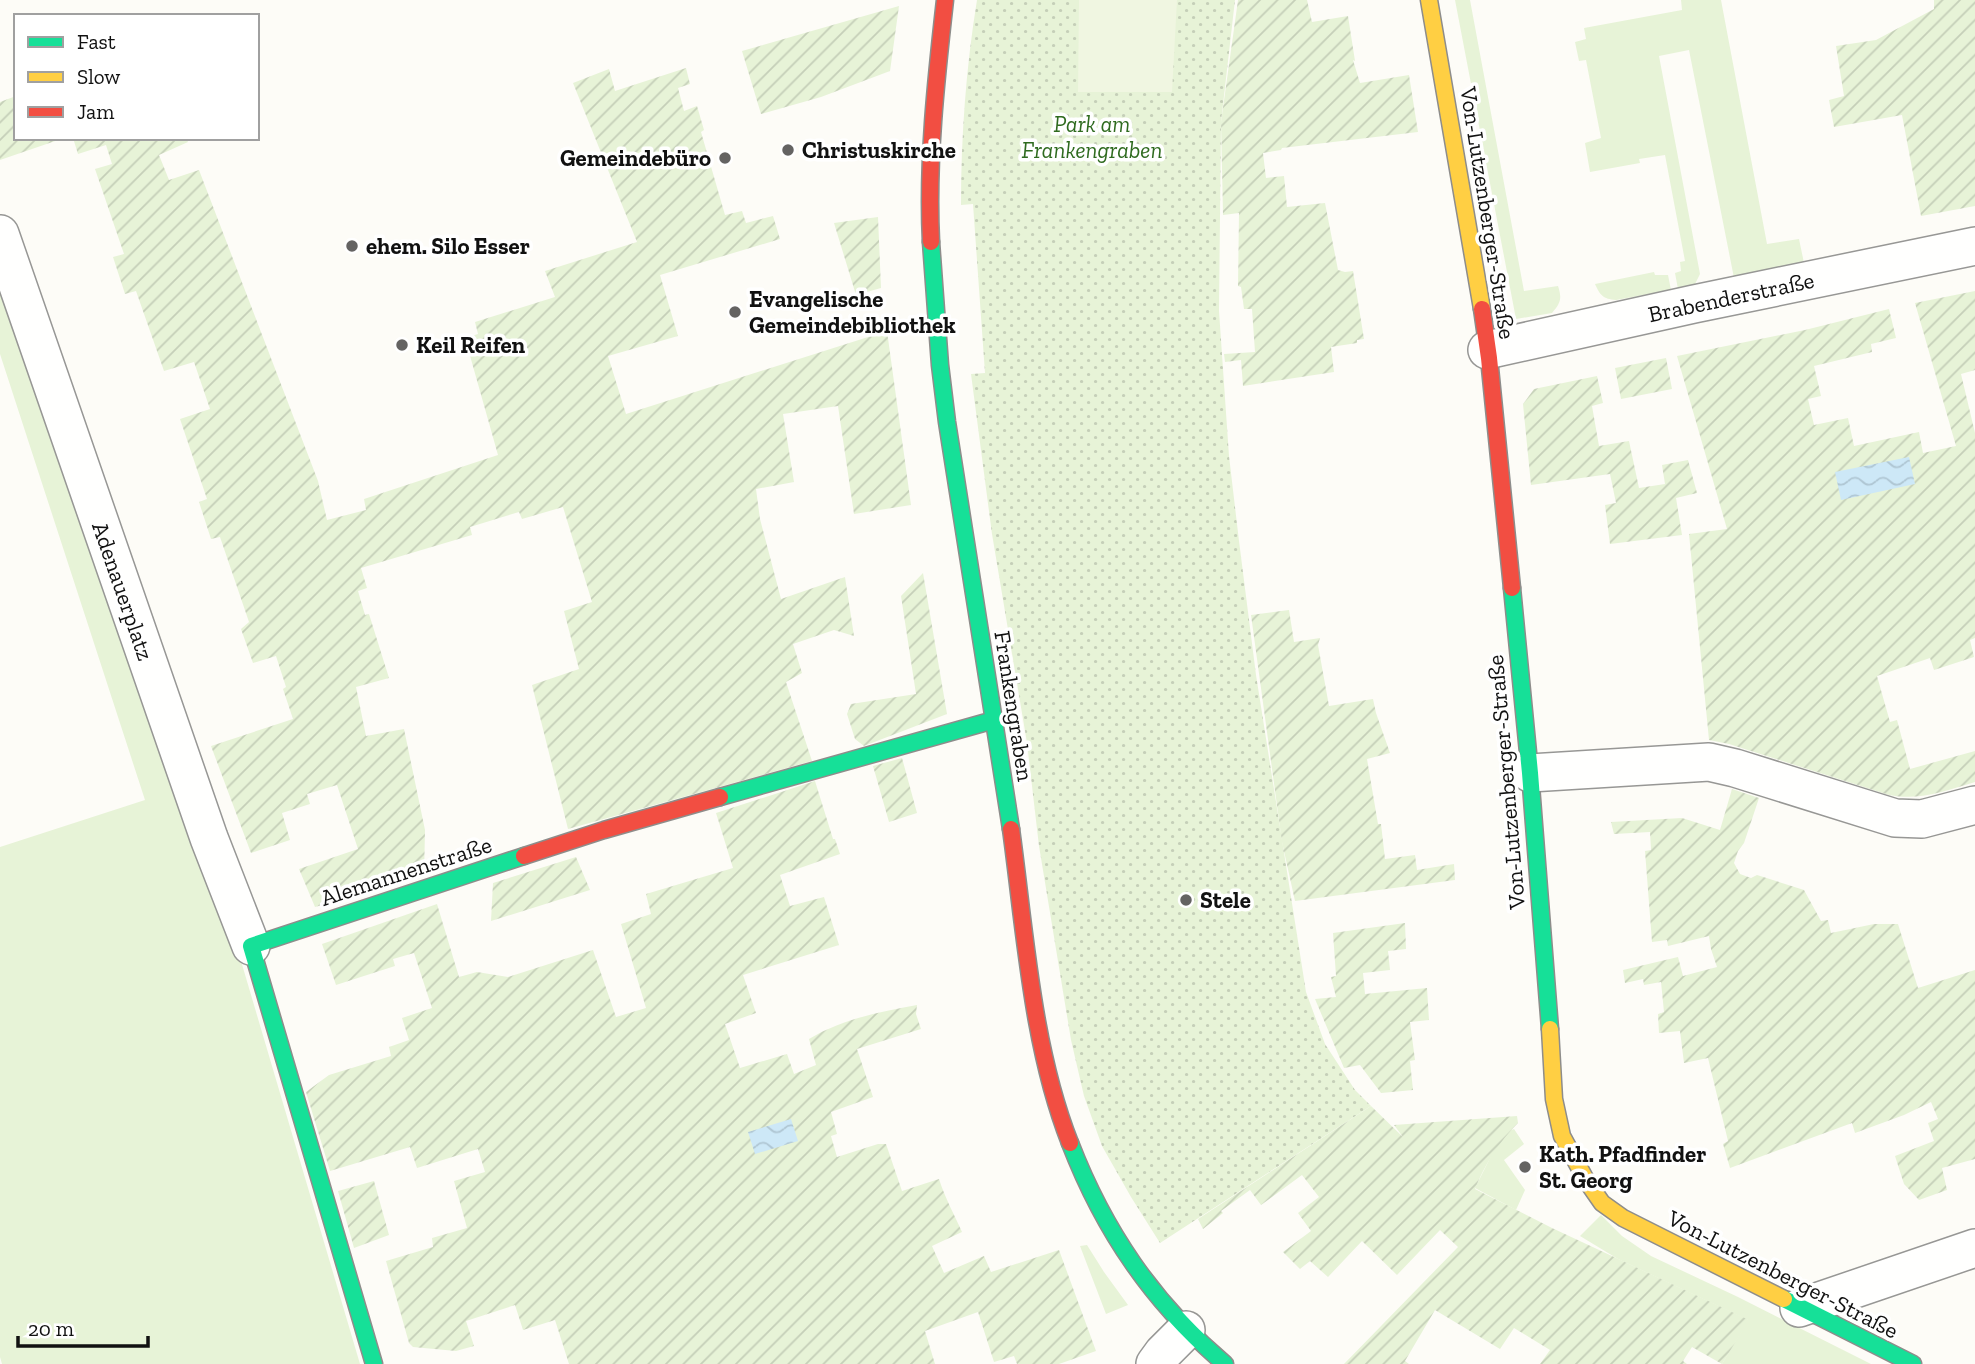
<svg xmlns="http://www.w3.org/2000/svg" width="1975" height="1364" font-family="'Zilla Slab',serif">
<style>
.grass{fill:#e7f3d7}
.park{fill:url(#park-dots)}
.garden{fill:url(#garden-furrows)}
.pitch{fill:#f0f6e1}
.water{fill:url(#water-waves)}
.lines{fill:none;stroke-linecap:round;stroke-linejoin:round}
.street-casing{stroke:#979795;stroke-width:40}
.fast-casing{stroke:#8e8d8b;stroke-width:19}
.slow-casing{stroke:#8e8d8b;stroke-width:19}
.jam-casing{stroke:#8e8d8b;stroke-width:19}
.street{stroke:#fffffe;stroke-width:37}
.fast{stroke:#16e098;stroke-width:16}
.slow{stroke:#ffcf43;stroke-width:16}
.jam{stroke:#f24e42;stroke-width:16}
.poi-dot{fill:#646362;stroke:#fff;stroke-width:2.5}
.labels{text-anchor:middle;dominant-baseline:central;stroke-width:7;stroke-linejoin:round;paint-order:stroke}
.park-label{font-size:23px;font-style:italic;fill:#2f6b1f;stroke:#fff}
.poi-label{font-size:23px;font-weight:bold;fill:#111;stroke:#fff;text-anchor:start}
.street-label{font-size:23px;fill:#111;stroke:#fff}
</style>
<defs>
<pattern id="park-dots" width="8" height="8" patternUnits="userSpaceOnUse" patternTransform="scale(1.75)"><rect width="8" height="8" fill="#e7f3d7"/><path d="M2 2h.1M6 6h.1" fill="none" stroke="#c5cfb8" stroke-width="1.8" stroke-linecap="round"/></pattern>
<pattern id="garden-furrows" width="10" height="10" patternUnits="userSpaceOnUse" patternTransform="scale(1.75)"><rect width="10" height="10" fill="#e7f3d7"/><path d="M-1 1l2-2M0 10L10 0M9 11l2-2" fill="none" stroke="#c5cfb8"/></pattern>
<pattern id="water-waves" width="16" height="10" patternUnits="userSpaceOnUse" patternTransform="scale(1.75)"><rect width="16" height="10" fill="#cde8f7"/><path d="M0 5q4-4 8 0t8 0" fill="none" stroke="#afc6d3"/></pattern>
</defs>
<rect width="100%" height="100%" fill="#fdfcf7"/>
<path class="grass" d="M1455 0H1470L1524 291 1558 286C1562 298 1561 303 1552 313L1516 319Z
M1681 0H1721L1767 244 1799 239 1804 263 1734 278 1689 50 1659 56 1700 274 1694 286 1678 289 1675 273 1681 271 1680 262 1685 261 1665 155 1639 159 1640 163 1590 172 1585 143 1601 138 1586 60 1579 61 1575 42 1586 39 1584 28 1682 10Z
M1654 272 1655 275H1668L1671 290 1616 300C1603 299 1600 295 1595 284Z
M0 285 241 961 360 1364H2L0 1357V847L145 800 0 354Z
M1514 1129 1524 1144 1504 1160 1525 1190 1516 1210 1475 1188 1492 1154 1505 1136 1504 1133Z
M1601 1215 1622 1236 1651 1256 1738 1297 1871 1364H1722L1748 1320 1618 1259 1580 1236Z
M1087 1245 1104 1272 1128 1305 1106 1314 1080 1246Z"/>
<path class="park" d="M977 0H1235L1221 122 1219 311 1229 456 1239 541 1256 675 1306 992 1325 1044 1355 1090 1371 1106 1160 1243 1131 1197 1102 1146 1084 1096 1071 1040 1039 846 1027 743 992 534 971 374 985 373 973 204 961 205C961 137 966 67 977 0Z"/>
<path class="garden" d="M1238 0H1307L1312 22 1348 16 1355 61 1353 60 1360 83 1409 75 1418 132 1282 148 1281 150 1263 153 1266 178 1284 176 1287 207 1325 203 1338 270 1345 272 1353 271 1364 339 1357 340V343L1331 347 1334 372 1243 386 1241 360 1225 362 1224 354 1255 352 1252 309H1244L1241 287 1238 286 1239 213 1223 215 1221 122Z
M1934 0H1975V206L1921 216 1902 115 1834 127 1829 100 1844 96 1836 46 1876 40 1934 9Z
M899 6 890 71 821 97 761 114 742 51Z
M686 68 690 84 678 88 684 111 697 106 704 130 701 132 725 215 742 211 746 223 773 216 780 239 660 275 678 336 608 356 626 414 887 331 911 505 854 514 838 406 783 414 794 482 756 489 760 519 781 599 845 577 854 636 834 630 793 644 802 673 786 682 812 761 568 829 532 685 579 669 564 611 592 602 563 507 522 519 519 512 470 527 472 535 361 568 367 588 358 591 365 615 369 614 389 678 356 687 366 736 404 729 425 830 424 877 315 907 299 869 358 849 337 785 307 794 310 804 282 813 290 840 251 853 211 746 293 719 283 689 286 687 276 656 253 663 241 629 249 622 220 537 211 539 199 502 207 499 180 419 210 409 194 362 164 371 136 291 125 294 113 257 124 254 95 169 112 164 106 145 78 154 73 138H186L188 142 159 155 169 180 199 170 318 481 327 520 366 510 364 499 498 455 465 338 478 334 475 322 555 297 545 271 637 242 573 83 609 69 615 91Z
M16 96V138H64L0 160V102Z
M878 217 881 288 856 295 834 223Z
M1975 291V370L1961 374 1975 433V638L1970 640 1974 657 1934 670 1930 658 1877 676 1890 722 1897 720 1910 769 1975 751V782C1945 791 1920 801 1889 795L1729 744 1709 740 1689 534 1727 529 1677 356 1805 330 1889 309 1896 338 1871 344 1872 352 1814 366 1821 396 1808 399 1814 425 1848 418 1854 446 1919 432 1923 453 1956 446 1915 303Z
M1666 358 1672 389 1621 399 1615 368Z
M1597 376 1603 403 1592 406 1599 446 1629 441 1639 488 1665 484 1662 465 1688 460 1697 493 1676 498 1682 535 1610 544 1605 505 1616 503 1610 474 1531 485 1523 404 1534 389Z
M923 573 947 714 864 746 855 739 847 714 851 704 916 694 901 596Z
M1289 610 1294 642 1320 638 1318 645 1329 706 1373 699 1376 713 1390 753 1367 759 1378 824H1381L1385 859 1415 855 1417 870 1454 864 1455 880 1295 901 1282 842 1251 615Z
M902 758 917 813 889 822 873 766Z
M815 781 833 839H835L840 854 780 875 790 906 824 897 839 945 743 975 756 1013 725 1024 740 1068 787 1054 794 1074 816 1065 809 1039C842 1019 880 1012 917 1005L916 1014 921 1029 857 1049 873 1097 831 1112 837 1134 831 1136 837 1157 878 1144H886L902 1191 939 1179C945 1198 954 1214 962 1232L932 1246 944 1273 984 1256 991 1272 1059 1250 1096 1351 1059 1364H1017L1014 1356 994 1362 978 1312 925 1331 935 1364H569L555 1320 523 1330 515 1305 466 1321 474 1346 456 1351 413 1347 409 1343 386 1261 433 1247 432 1238 467 1228 454 1181 485 1172 478 1149 417 1168 410 1147 330 1171 306 1092 329 1075 391 1056 389 1047 409 1040 402 1018 432 1008 414 953 393 959 395 966 336 985 322 944 437 904 459 977 477 972 508 977 593 950 616 1017 646 1008 621 924 651 914 646 894 733 868 716 813Z
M1732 789 1759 798 1744 843 1738 851 1734 863 1740 874 1751 878 1757 875 1804 890 1821 921 1828 920 1831 933 1874 924H1898L1918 988 1975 970V1159L1942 1168 1947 1190 1919 1200 1904 1184 1895 1156 1934 1141 1928 1123 1938 1119 1931 1102 1904 1115 1855 1133 1852 1123 1730 1168 1723 1144 1728 1141 1708 1058 1684 1063 1680 1031 1659 1033 1658 1014 1664 1012 1661 982 1644 985 1643 979 1625 983 1623 970 1678 957 1683 976 1717 967 1711 949 1709 936 1668 946 1667 940 1652 942 1645 851 1651 850 1650 832 1614 834 1611 822 1682 818 1720 830Z
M576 857 590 890 491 921 493 883Z
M1405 923 1406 949 1388 951 1390 970 1363 973 1365 994 1427 988 1429 1020 1410 1022 1415 1060 1410 1061 1413 1090 1381 1093 1360 1065 1344 1068 1315 999 1336 997 1331 977 1336 976 1333 933Z
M1371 1106 1403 1137 1394 1125 1517 1116 1518 1123C1499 1142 1485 1164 1475 1189L1552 1228 1749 1320 1722 1364 1692 1347 1683 1361 1687 1364H1540L1550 1350 1514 1328 1500 1349 1435 1310 1405 1361 1409 1364H1344L1458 1247 1440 1230 1397 1275 1362 1241 1328 1277 1310 1261 1300 1269 1283 1252 1311 1231 1298 1213 1319 1197 1302 1175 1261 1205 1250 1190 1221 1211 1223 1213 1203 1229 1198 1219Z
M374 1181 389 1235 354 1248 338 1191Z"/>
<path class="pitch" d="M1079 0H1177L1172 92H1078Z"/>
<path class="water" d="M1909 457 1915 484 1841 500 1835 472Z
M791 1119 798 1141 755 1154 748 1132Z"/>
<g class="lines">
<defs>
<path id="street" d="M0 234 209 838 251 946
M1487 350 1694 304 1975 246
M1530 773 1709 762 1735 768 1895 818 1922 819 1975 805
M1799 1308 1975 1248
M1155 1364 1163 1353 1186 1330"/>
<path id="fast" d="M931 242 940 365 947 422 1011 829
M1512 588 1530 773 1550 1029
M720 797 994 720
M1070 1143C1104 1231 1153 1303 1225 1364
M1784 1299 1913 1364
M374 1364 251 946 524 856"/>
<path id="slow" d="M1429 0 1482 309
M1550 1029 1554 1099 1562 1136 1586 1180 1602 1203 1623 1218 1784 1299"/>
<path id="jam" d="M931 242C927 162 936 80 945 0
M1482 309 1489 358 1512 588
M1011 829C1025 931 1032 1047 1070 1143
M524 856 604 830 720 797"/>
</defs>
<use href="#street" class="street-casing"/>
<use href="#fast" class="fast-casing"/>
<use href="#slow" class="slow-casing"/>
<use href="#jam" class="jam-casing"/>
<use href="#street" class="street"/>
<use href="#fast" class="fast"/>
<use href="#slow" class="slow"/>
<use href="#jam" class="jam"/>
</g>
<g class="poi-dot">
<circle cx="788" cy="150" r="7"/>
<circle cx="725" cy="158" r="7"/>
<circle cx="352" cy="246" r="7"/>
<circle cx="735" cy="312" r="7"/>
<circle cx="402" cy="345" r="7"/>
<circle cx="1186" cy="900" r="7"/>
<circle cx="1525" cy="1167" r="7"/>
</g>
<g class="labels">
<g class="park-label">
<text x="1092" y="124">Park am<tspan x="1092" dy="26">Frankengraben</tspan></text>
</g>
<g class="poi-label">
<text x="802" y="150">Christuskirche</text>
<text x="711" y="158" text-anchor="end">Gemeindebüro</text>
<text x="366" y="246">ehem. Silo Esser</text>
<text x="749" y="299">Evangelische<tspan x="749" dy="26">Gemeindebibliothek</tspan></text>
<text x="416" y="345">Keil Reifen</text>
<text x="1200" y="900">Stele</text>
<text x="1539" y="1154">Kath. Pfadfinder<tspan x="1539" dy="26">St. Georg</tspan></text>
</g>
<g class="street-label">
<text transform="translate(1488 213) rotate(81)">Von-Lutzenberger-Straße</text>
<text transform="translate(1731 297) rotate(-12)">Brabenderstraße</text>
<text transform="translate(123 591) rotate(71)">Adenauerplatz</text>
<text transform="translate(1014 706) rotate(81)">Frankengraben</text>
<text transform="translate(1506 782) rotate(-95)">Von-Lutzenberger-Straße</text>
<text transform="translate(406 871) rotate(-18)">Alemannenstraße</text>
<text transform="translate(1783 1274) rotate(27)">Von-Lutzenberger-Straße</text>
</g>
</g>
<rect x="14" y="14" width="245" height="126" fill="#ffffff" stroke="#a0a0a0" stroke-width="2"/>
<rect x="28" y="37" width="35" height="10" fill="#16e098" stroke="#a0a0a0" stroke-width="2"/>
<text x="77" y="49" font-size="21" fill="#111111">Fast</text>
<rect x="28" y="72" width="35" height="10" fill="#ffcf43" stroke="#a0a0a0" stroke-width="2"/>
<text x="77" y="84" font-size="21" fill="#111111">Slow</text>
<rect x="28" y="107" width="35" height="10" fill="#f24e42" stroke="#a0a0a0" stroke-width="2"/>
<text x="77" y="119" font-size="21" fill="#111111">Jam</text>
<path d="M18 1336v10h130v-10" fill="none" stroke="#111111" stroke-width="3.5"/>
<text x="28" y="1336" font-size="21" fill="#111111" stroke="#ffffff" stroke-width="5" paint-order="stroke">20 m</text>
</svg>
